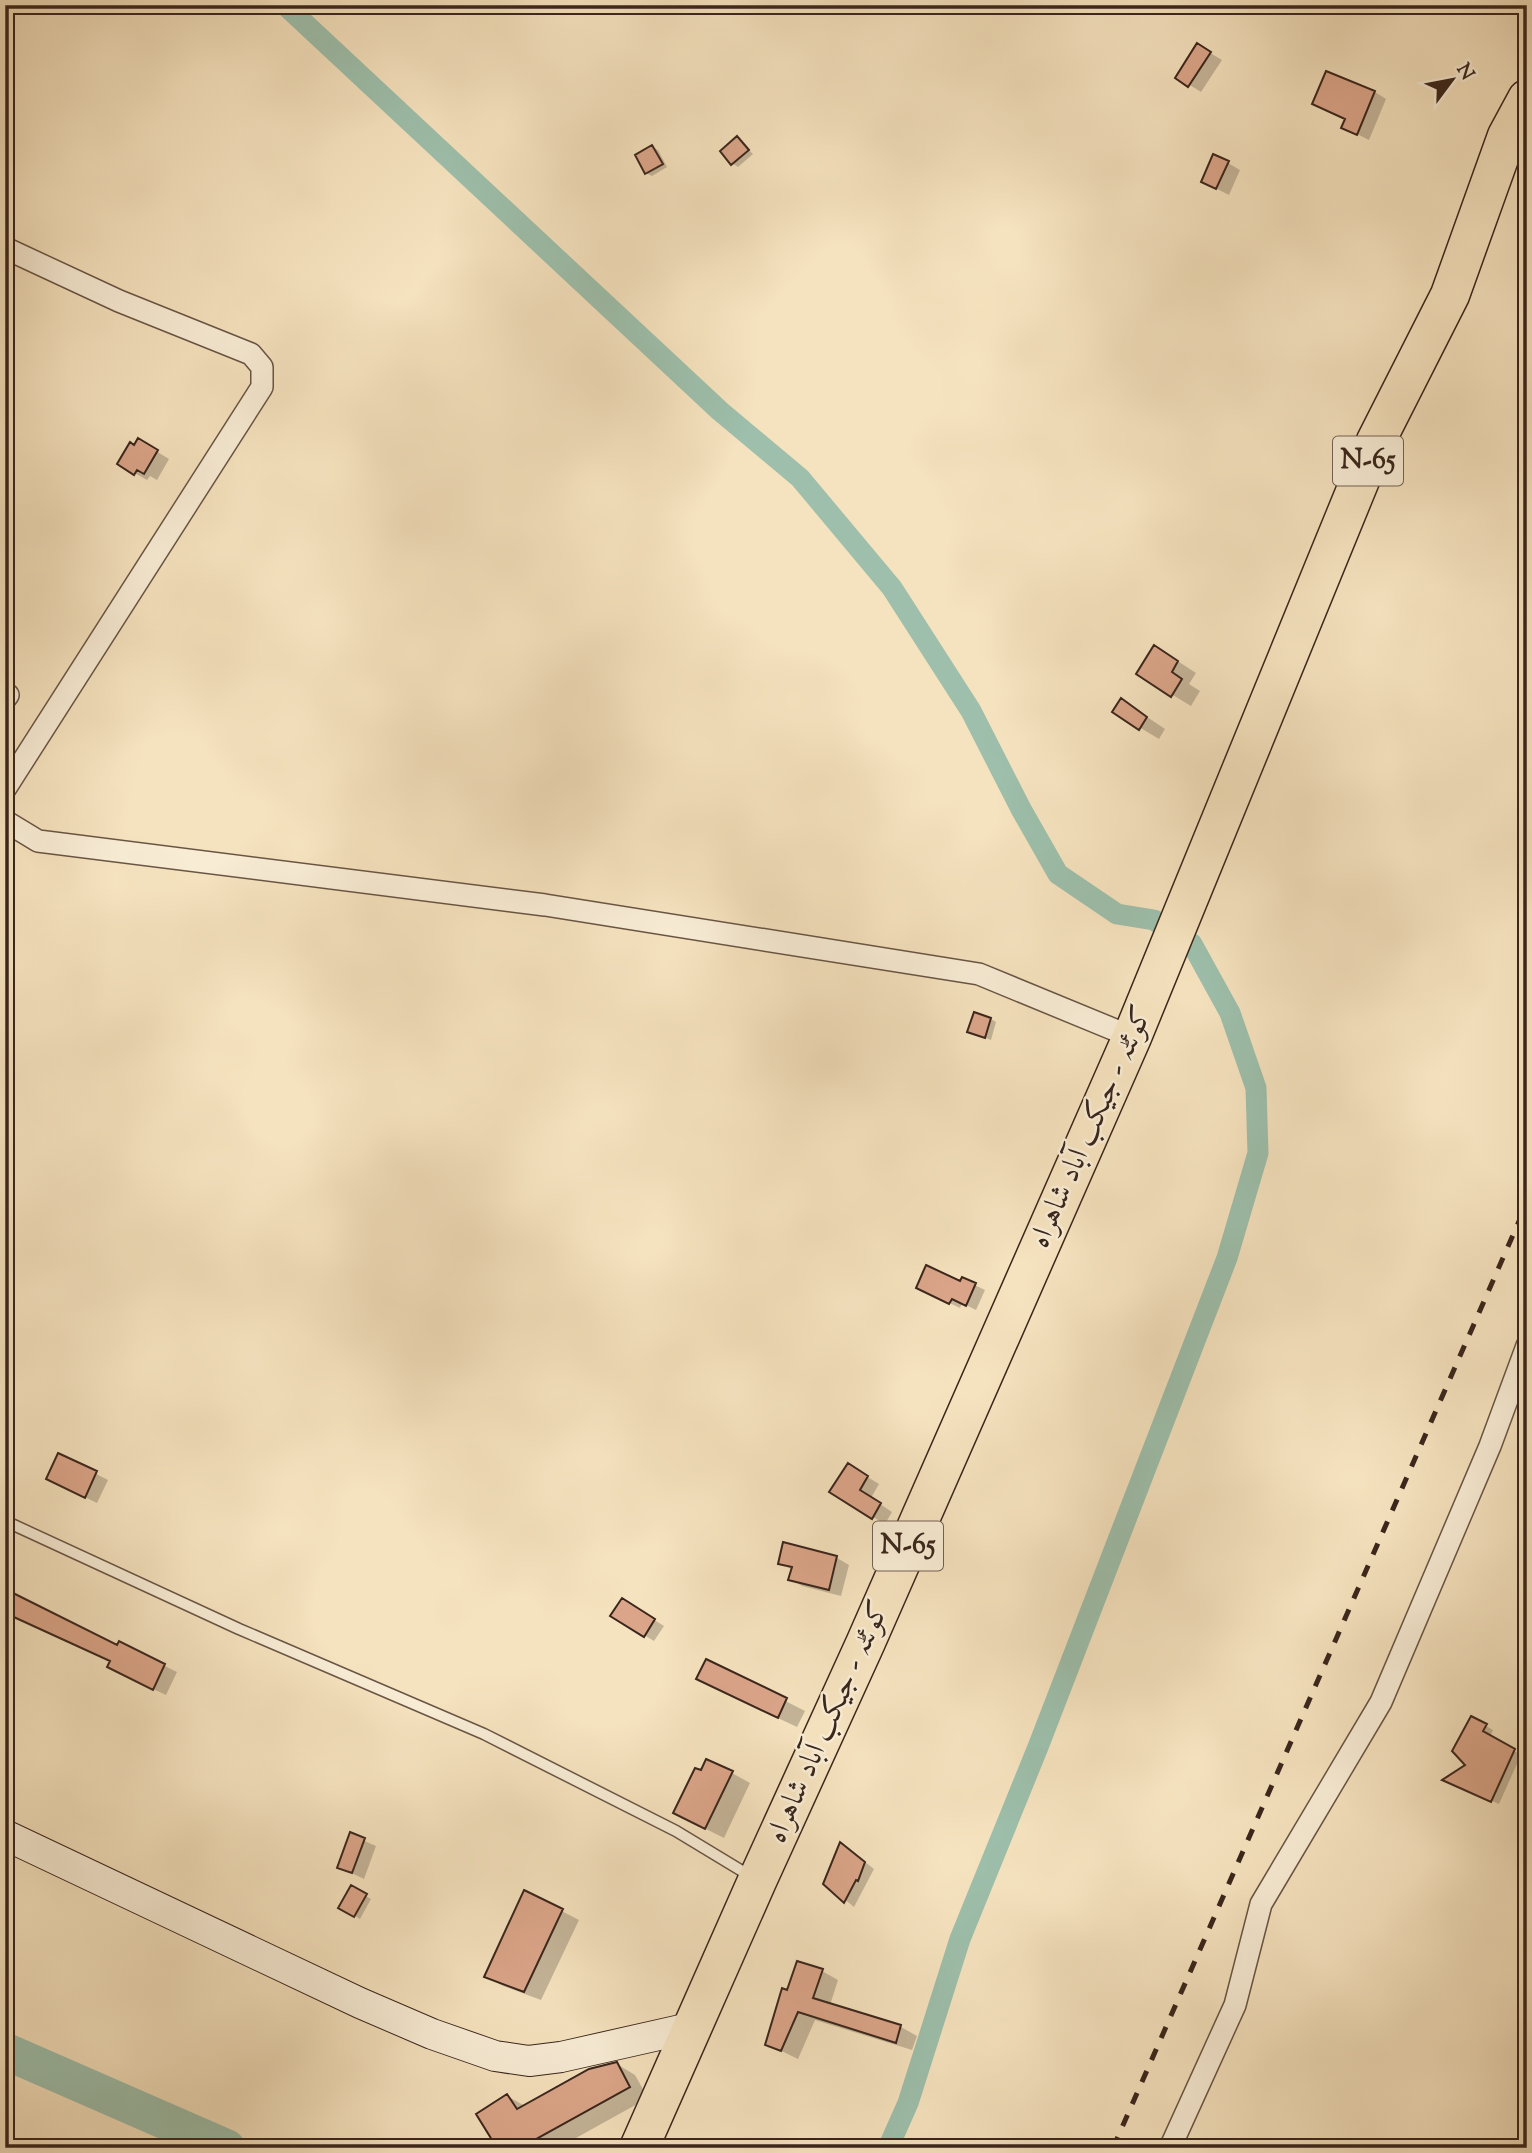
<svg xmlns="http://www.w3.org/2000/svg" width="1532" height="2153" font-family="'Sorts Mill Goudy',Amiri,serif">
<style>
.shadow{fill:#0003}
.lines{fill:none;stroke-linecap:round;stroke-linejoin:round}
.canal{stroke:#9dbfab;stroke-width:21}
.river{stroke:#9dbfab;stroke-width:37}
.building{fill:#dba589;stroke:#3a261c;stroke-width:2}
.lane-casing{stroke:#695544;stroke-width:13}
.street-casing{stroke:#695544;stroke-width:24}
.secondary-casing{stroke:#3a261c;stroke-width:32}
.highway-casing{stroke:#3a261c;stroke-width:41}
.lane{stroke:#f8ecd5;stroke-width:10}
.street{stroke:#f8ecd5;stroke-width:21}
.secondary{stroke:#f8ecd5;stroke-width:30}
.highway{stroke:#f5e2be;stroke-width:38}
.rail{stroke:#3a261c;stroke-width:5;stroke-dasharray:12 12;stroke-linecap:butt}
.labels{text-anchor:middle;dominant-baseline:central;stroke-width:5;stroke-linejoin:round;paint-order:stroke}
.shield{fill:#f8ecd5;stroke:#736154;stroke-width:2}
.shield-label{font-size:28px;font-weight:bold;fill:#3a261c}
.street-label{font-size:30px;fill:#3a261c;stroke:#f8ecd5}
</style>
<rect width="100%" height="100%" fill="#f5e2be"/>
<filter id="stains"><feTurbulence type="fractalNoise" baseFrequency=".00286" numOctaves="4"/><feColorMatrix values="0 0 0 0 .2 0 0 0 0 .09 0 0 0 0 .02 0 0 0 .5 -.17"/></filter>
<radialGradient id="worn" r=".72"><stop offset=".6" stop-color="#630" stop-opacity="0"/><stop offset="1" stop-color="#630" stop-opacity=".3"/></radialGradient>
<path class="shadow" d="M1197 45 1222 60 1201 92 1177 77Z
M1375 92 1386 99 1369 140 1343 127 1347 120 1314 104Z
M737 139 753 154 738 167 732 163Z
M652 147 658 150 667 167 652 176 646 173Z
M1228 163 1240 170 1229 195 1215 188Z
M138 440 169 459 157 480 150 476 147 480 119 464Z
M1173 658 1196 673 1189 684 1200 691 1191 706 1138 674Z
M1122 700 1165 729 1159 739 1114 712Z
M991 1019 996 1022 991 1040 975 1034Z
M962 1279 985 1290 976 1310 962 1303 960 1308 928 1293 960 1283Z
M59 1455 108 1480 97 1503 60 1485Z
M848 1465 879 1484 871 1498 892 1512 885 1524 873 1517Z
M785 1544 837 1558 849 1565 841 1596 802 1586 790 1579 793 1570 780 1563Z
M622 1600 664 1626 654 1641 613 1616Z
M120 1644 177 1672 166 1695 121 1674 112 1661Z
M707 1661 805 1711 797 1727 717 1689Z
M1472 1718 1493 1730 1490 1737 1521 1755 1499 1804 1452 1783 1468 1765Z
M702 1773H732L750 1783 724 1838 694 1823Z
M351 1835 376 1846 364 1879 339 1867Z
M850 1850 874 1869 854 1907 825 1883Z
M352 1888 371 1899 360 1919 341 1907Z
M525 1892 579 1920 541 2000 503 1986 486 1977Z
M822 1971 838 1980 830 2005 901 2027 917 2036 912 2050 815 2020 798 2059 767 2044Z
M617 2064 635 2075 648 2098 558 2148H499L507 2096 525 2106Z"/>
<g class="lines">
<path class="canal" d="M285 5 720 411 800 478 892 588 971 711 1021 809 1058 874 1117 914 1154 920 1192 944 1230 1013 1256 1088 1258 1153 1227 1258 1038 1747 960 1939 908 2103 888 2148"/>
<path class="river" d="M5 2051 227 2148"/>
</g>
<path class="building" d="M1197 43 1211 52 1188 87 1175 78Z
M1326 71 1375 91 1357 135 1341 128 1345 119 1312 104Z
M737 136 749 150 731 165 720 151Z
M652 145 663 164 645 174 635 155Z
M1213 154 1229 161 1216 189 1201 182Z
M138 438 158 450 144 474 137 470 134 475 117 464 130 442 134 445Z
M1154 645 1178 661 1172 672 1182 679 1171 697 1136 674Z
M1121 698 1147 717 1139 730 1112 712Z
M974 1012 991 1018 985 1038 967 1032Z
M926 1265 960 1281 962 1277 976 1283 966 1306 952 1299 949 1304 916 1288Z
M58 1453 97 1471 85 1498 46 1479Z
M848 1463 868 1476 860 1490 881 1503 872 1519 829 1492Z
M783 1542 837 1556 829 1590 788 1580 792 1567 778 1564Z
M5 1589 117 1645 119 1641 165 1664 153 1690 107 1667 110 1661 5 1613Z
M622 1598 655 1619 644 1637 610 1616Z
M706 1659 787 1698 778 1718 696 1679Z
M1471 1716 1487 1724 1483 1731 1515 1749 1491 1802 1442 1780 1465 1765 1452 1751Z
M706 1759 733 1771 705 1829 673 1813 695 1768 701 1770Z
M350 1832 365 1838 352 1873 337 1868Z
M840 1842 865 1862 858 1881 856 1880 844 1903 823 1884Z
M351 1885 367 1894 354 1917 338 1908Z
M524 1890 563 1909 524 1992 484 1977Z
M797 1961 823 1969 813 1998 901 2025 896 2043 798 2012 781 2051 765 2045 782 1988 787 1990Z
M617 2062 630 2087 536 2139 542 2148H497L476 2114 507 2094 517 2109 589 2069Z"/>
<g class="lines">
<defs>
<path id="lane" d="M5 1521 239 1629 484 1734 676 1831 752 1877
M1525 2148 1527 2145"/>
<path id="street" d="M5 248 119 301 251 354 262 367V387L5 789
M5 694 8 695 5 699
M5 821 38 841 545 905 979 974 1132 1037
M1170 2148 1235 2005 1261 1904 1381 1702 1490 1446 1527 1346"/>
<path id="secondary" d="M5 1835 360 2003 432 2034 495 2056 529 2061 561 2057 694 2027"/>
<path id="highway" d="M639 2148 757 1881 865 1644 1132 1037 1376 441 1450 295 1507 136 1527 99"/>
</defs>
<use href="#lane" class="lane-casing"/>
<use href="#street" class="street-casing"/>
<use href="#secondary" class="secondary-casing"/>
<use href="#highway" class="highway-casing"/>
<use href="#lane" class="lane"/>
<use href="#street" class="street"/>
<use href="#secondary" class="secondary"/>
<use href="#highway" class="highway"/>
<path class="rail" d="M1113 2148 1527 1203"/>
</g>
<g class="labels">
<g class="shield">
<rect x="1333" y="436.5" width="70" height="49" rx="5"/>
<rect x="873" y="1521.5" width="70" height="49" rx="5"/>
</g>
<g class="shield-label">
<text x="1368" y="461">N-65</text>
<text x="908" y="1546">N-65</text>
</g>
<g class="street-label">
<text transform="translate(1092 1127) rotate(-66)">کوئٹہ - جیکب آباد شاہراہ</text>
<text transform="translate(829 1722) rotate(-66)">کوئٹہ - جیکب آباد شاہراہ</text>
</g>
</g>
<rect width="1532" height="2153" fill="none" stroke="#f5e2be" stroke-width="28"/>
<rect x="7" y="7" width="1518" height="2139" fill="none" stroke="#3a261c" stroke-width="3.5"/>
<rect x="14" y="14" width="1504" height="2125" fill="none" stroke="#3a261c" stroke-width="2"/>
<g transform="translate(1452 80) rotate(58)" stroke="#f8ecd5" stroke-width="5" paint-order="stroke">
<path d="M0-5L12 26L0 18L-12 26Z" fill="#3a261c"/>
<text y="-10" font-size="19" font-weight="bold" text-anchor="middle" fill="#3a261c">N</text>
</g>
<rect width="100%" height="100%" filter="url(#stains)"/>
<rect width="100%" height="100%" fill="url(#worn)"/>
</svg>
